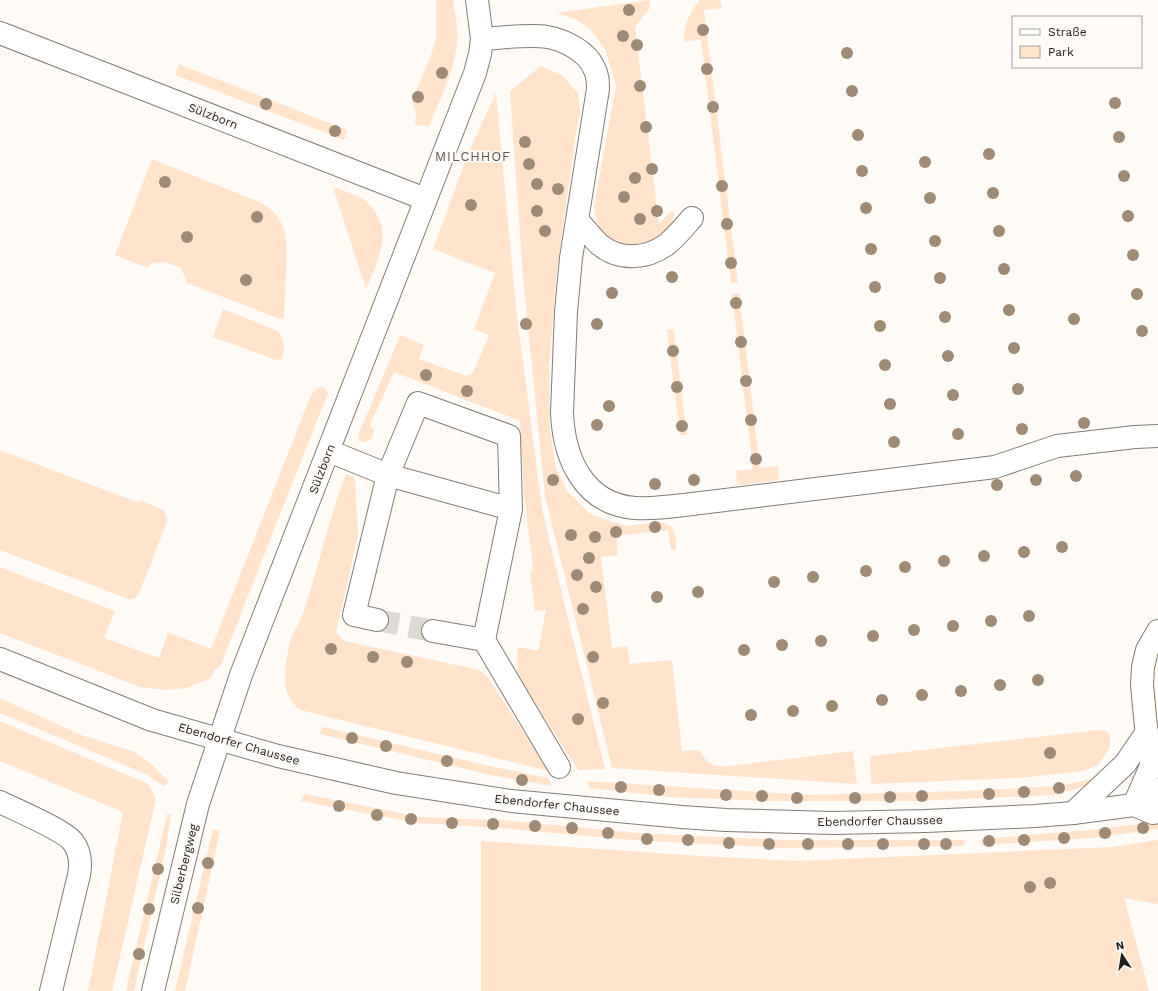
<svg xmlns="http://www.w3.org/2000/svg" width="1158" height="991" font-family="'Work Sans',sans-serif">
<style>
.green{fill:#ffe3cb}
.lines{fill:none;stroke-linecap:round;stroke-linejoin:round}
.minor-tunnel{stroke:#ddd9d5;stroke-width:22;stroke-dasharray:22 11;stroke-linecap:butt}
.minor-casing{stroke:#847b73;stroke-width:24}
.major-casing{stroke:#847b73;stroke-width:24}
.minor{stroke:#fff;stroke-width:22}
.major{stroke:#fff;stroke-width:22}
.tree{fill:#9e8a75}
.labels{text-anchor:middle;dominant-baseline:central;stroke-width:4;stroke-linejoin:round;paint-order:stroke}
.street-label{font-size:12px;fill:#231f1c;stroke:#fefaf6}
.neighbourhood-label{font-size:13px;letter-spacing:1px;fill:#5e564f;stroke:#fefaf6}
</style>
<rect width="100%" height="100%" fill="#fefaf6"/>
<path class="green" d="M436 0H453C455 14 459 29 457 43 455 68 439 103 429 126L415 125 416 112 412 101 431 55 436 39Z
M649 0 650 8 635 27 659 224 670 212 673 211 674 214C673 220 671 227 667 231 655 245 629 252 612 242 600 234 596 220 594 207L616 85 605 49 590 29 577 20 557 13Z
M700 0H720L722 8 704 10 738 283H731L701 40 684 41C683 25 690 12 700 0Z
M179 64 347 130 344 140 175 75Z
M541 66 563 76 578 93 580 113 576 133 557 270 549 365 550 430 556 468 568 492 590 514 625 526 662 522 671 526 676 538V549L671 550 668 530 616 536 618 555 601 557 612 648 627 646 630 664 672 660 682 751 699 750C709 765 711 767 729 766L853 751 857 784 612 768 545 496 523 277 510 91Z
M496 93 516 307 542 509 568 619 605 769 578 770 523 684C517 672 516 660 518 647L538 651 546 610 535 611 530 572 533 571V567L524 494 520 421 394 372 370 425 374 430C374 437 370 442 363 442L359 440 358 436 400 335 424 345 419 359 467 376 473 373 489 335 474 329 495 273 433 249 469 151Z
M152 159 259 202C289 217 287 240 286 270 285 286 285 301 284 316L283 319H280L187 283 181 268 165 262 151 263 148 268 115 255Z
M333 187C342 190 351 193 360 197 366 200 371 206 375 212 392 237 376 264 366 289Z
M739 293 760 468 778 466 779 477 778 480 740 485 737 482 736 471 753 469 732 294Z
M223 309 276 330C284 337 286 347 282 359L276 360 213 337Z
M674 329 675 339 687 435H680L668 339 667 330Z
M324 387 328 393 220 667 215 670 210 679 186 688 165 690 140 687 0 633V567L115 611 104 638 159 658 168 632 211 649 311 395 317 388Z
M0 450 139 503 140 500 163 510 166 515 167 522 138 596 133 599H128L0 550Z
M346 474 355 478 358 535 336 632 344 641 480 670 488 678 549 771 300 710C292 704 286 694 285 684 284 670 287 653 291 639 295 629 301 619 305 608 319 564 329 518 346 474Z
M0 698 81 735 135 752 150 763 169 782 163 786 146 774 0 713Z
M0 721 148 784 156 799 112 991H88L123 812 0 761Z
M323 727 485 765 548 778 552 786 490 775 320 734Z
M1099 730 1107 731 1110 736V748L1098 765 1083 771 1020 778 871 784 870 756Z
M1101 777 1086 786 1053 795 917 801H773L670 797 590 788 587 781 808 795 964 791 1058 786Z
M304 794 420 817 513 821 637 833 781 840H965L963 846 781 848 630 840 512 829 418 823 301 801Z
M167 814 171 815 167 843 134 991H126Z
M1158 822V829L1093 838 981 845V839L1090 830Z
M213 829 220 831 185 991H175Z
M1158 840V904L1124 898 1149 991H481V841L701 856 798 861 1112 847Z"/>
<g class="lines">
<path class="minor-tunnel" d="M377 620 433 631"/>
<defs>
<path id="minor" d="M0 33 425 199
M482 39C501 38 528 34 547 37 564 40 587 51 594 68 598 75 598 82 598 89L571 258 566 312 562 413C564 459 584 504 635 508 652 509 668 507 684 505L995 467 1057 446 1135 437 1158 436
M577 220C585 228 592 238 600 245 620 261 646 259 666 245 676 237 684 227 692 218
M329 451 388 475 511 509
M377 620 354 615 388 475 418 403 509 436 511 509 484 640 433 631
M484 640 559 767
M0 802C16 810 64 830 73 842 80 851 81 864 79 875L51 991
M1134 805 1151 766V752L1146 727 1142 685 1143 667 1147 650 1158 631
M1073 813 1125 764 1147 732
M153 991 198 804 241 675 475 73 480 54 482 39 477 0"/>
<path id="major" d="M0 659 152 720 278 756 396 783 511 801 682 817 726 820 833 823 926 821 1035 816 1073 813 1134 805 1152 791 1158 790
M1134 805 1153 813 1158 812"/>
</defs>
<use href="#minor" class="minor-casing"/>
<use href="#major" class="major-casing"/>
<use href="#minor" class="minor"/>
<use href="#major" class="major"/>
</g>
<g class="tree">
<circle cx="629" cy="10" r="6"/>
<circle cx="703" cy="30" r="6"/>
<circle cx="623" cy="36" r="6"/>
<circle cx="637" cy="45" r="6"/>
<circle cx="847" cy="53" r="6"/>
<circle cx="707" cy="69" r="6"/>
<circle cx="442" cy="73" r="6"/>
<circle cx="640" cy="86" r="6"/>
<circle cx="852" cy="91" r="6"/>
<circle cx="418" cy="97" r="6"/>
<circle cx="1115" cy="103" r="6"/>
<circle cx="266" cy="104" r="6"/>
<circle cx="713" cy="107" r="6"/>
<circle cx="646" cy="127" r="6"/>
<circle cx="335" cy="131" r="6"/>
<circle cx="858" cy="135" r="6"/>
<circle cx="1119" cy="137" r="6"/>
<circle cx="525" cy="142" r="6"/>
<circle cx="989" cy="154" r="6"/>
<circle cx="925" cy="162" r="6"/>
<circle cx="529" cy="164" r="6"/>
<circle cx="652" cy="169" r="6"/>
<circle cx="862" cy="171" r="6"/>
<circle cx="1124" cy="176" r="6"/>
<circle cx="635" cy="178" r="6"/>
<circle cx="165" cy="182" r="6"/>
<circle cx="537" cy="184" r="6"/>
<circle cx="722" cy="186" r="6"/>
<circle cx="558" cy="189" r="6"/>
<circle cx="993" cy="193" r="6"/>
<circle cx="624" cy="197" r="6"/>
<circle cx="930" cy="198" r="6"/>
<circle cx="471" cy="205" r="6"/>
<circle cx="866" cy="208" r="6"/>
<circle cx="537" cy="211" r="6"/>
<circle cx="657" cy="211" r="6"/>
<circle cx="1128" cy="216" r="6"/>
<circle cx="257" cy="217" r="6"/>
<circle cx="640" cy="219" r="6"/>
<circle cx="727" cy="224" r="6"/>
<circle cx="545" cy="231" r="6"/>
<circle cx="999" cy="231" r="6"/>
<circle cx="187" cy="237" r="6"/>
<circle cx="935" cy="241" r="6"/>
<circle cx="871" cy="249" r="6"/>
<circle cx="1133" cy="255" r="6"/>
<circle cx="731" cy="263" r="6"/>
<circle cx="1004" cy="269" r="6"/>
<circle cx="672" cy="277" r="6"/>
<circle cx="940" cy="278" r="6"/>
<circle cx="246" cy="280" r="6"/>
<circle cx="875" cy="287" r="6"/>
<circle cx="612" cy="293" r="6"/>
<circle cx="1137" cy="294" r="6"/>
<circle cx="736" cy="303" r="6"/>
<circle cx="1009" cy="310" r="6"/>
<circle cx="945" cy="317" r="6"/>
<circle cx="1074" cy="319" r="6"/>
<circle cx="526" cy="324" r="6"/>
<circle cx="597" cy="324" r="6"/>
<circle cx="880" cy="326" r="6"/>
<circle cx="1142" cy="331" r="6"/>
<circle cx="741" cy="342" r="6"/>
<circle cx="1014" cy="348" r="6"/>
<circle cx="673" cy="351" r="6"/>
<circle cx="948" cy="356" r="6"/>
<circle cx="885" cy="365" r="6"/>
<circle cx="426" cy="375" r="6"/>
<circle cx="746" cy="381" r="6"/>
<circle cx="677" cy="387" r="6"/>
<circle cx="1018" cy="389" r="6"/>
<circle cx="467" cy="391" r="6"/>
<circle cx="953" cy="395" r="6"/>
<circle cx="890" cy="404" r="6"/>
<circle cx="609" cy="406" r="6"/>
<circle cx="751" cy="420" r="6"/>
<circle cx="1084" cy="423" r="6"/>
<circle cx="597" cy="425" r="6"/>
<circle cx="682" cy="426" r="6"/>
<circle cx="1022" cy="429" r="6"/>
<circle cx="958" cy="434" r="6"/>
<circle cx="894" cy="442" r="6"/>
<circle cx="756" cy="459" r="6"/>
<circle cx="1076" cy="476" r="6"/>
<circle cx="553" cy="480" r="6"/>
<circle cx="694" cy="480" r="6"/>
<circle cx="1036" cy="480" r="6"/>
<circle cx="655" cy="484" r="6"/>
<circle cx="997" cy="485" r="6"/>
<circle cx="655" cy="527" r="6"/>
<circle cx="616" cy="532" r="6"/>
<circle cx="571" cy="535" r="6"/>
<circle cx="595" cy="537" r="6"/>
<circle cx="1062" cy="547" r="6"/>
<circle cx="1024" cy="552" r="6"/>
<circle cx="984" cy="556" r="6"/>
<circle cx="589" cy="558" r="6"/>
<circle cx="944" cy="561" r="6"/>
<circle cx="905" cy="567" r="6"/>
<circle cx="866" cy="571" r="6"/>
<circle cx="577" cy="575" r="6"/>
<circle cx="813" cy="577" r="6"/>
<circle cx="774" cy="582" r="6"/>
<circle cx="596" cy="587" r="6"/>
<circle cx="698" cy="592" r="6"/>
<circle cx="657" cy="597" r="6"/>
<circle cx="583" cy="609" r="6"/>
<circle cx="1029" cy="616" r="6"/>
<circle cx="991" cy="621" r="6"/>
<circle cx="953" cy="626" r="6"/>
<circle cx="914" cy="630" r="6"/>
<circle cx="873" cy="636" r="6"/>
<circle cx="821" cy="641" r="6"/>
<circle cx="782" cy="645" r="6"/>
<circle cx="331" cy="649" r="6"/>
<circle cx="744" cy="650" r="6"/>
<circle cx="373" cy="657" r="6"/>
<circle cx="593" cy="657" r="6"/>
<circle cx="407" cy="662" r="6"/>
<circle cx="1038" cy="680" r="6"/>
<circle cx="1000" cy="685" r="6"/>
<circle cx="961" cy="691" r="6"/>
<circle cx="922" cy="695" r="6"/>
<circle cx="882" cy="700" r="6"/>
<circle cx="603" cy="703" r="6"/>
<circle cx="832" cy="706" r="6"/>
<circle cx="793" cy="711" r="6"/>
<circle cx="751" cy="715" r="6"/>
<circle cx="578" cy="719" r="6"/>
<circle cx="352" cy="738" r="6"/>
<circle cx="386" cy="746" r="6"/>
<circle cx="1050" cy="753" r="6"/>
<circle cx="447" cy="761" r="6"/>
<circle cx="522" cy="780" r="6"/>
<circle cx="621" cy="787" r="6"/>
<circle cx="1059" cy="788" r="6"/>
<circle cx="659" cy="790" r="6"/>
<circle cx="1024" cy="792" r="6"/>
<circle cx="989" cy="794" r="6"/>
<circle cx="726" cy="795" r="6"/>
<circle cx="762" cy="796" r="6"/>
<circle cx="922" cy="796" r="6"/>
<circle cx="890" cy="797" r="6"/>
<circle cx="797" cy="798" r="6"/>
<circle cx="855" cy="798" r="6"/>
<circle cx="339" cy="806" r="6"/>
<circle cx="377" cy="815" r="6"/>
<circle cx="411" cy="819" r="6"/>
<circle cx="452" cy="823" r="6"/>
<circle cx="493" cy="824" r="6"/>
<circle cx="535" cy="826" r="6"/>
<circle cx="572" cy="828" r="6"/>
<circle cx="1143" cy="828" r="6"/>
<circle cx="608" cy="833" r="6"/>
<circle cx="1105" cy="833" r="6"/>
<circle cx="1064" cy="838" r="6"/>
<circle cx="647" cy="839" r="6"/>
<circle cx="688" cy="840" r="6"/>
<circle cx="1024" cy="840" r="6"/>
<circle cx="989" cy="841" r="6"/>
<circle cx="729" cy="843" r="6"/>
<circle cx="769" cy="844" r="6"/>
<circle cx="808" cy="844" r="6"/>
<circle cx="848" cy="844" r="6"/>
<circle cx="883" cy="844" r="6"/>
<circle cx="924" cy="844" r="6"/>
<circle cx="946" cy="844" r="6"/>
<circle cx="208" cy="863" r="6"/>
<circle cx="158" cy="869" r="6"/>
<circle cx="1050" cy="883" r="6"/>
<circle cx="1030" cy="887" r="6"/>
<circle cx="198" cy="908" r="6"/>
<circle cx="149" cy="909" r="6"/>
<circle cx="139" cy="954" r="6"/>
</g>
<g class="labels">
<g class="street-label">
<text transform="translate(213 116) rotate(21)">Sülzborn</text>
<text transform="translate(322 469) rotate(-69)">Sülzborn</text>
<text transform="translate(239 744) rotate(16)">Ebendorfer Chaussee</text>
<text transform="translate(557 805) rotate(6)">Ebendorfer Chaussee</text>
<text transform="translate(880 821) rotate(-1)">Ebendorfer Chaussee</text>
<text transform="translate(184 864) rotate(-76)">Silberbergweg</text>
</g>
<g class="neighbourhood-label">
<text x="473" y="156">MILCHHOF</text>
</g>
</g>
<rect x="1012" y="16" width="130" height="52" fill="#fefaf6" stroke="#a6a29f"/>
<rect x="1020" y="29" width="20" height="6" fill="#ffffff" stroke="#a6a29f"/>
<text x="1048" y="36" font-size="12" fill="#231f1c">Straße</text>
<rect x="1020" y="46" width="20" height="12" fill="#ffe3cb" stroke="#a6a29f"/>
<text x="1048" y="56" font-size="12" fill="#231f1c">Park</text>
<g transform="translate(1122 955) rotate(348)" stroke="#fefaf6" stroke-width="3" paint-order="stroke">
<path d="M0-3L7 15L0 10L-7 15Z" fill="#231f1c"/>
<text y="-6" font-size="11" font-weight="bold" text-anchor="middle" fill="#231f1c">N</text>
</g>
</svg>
